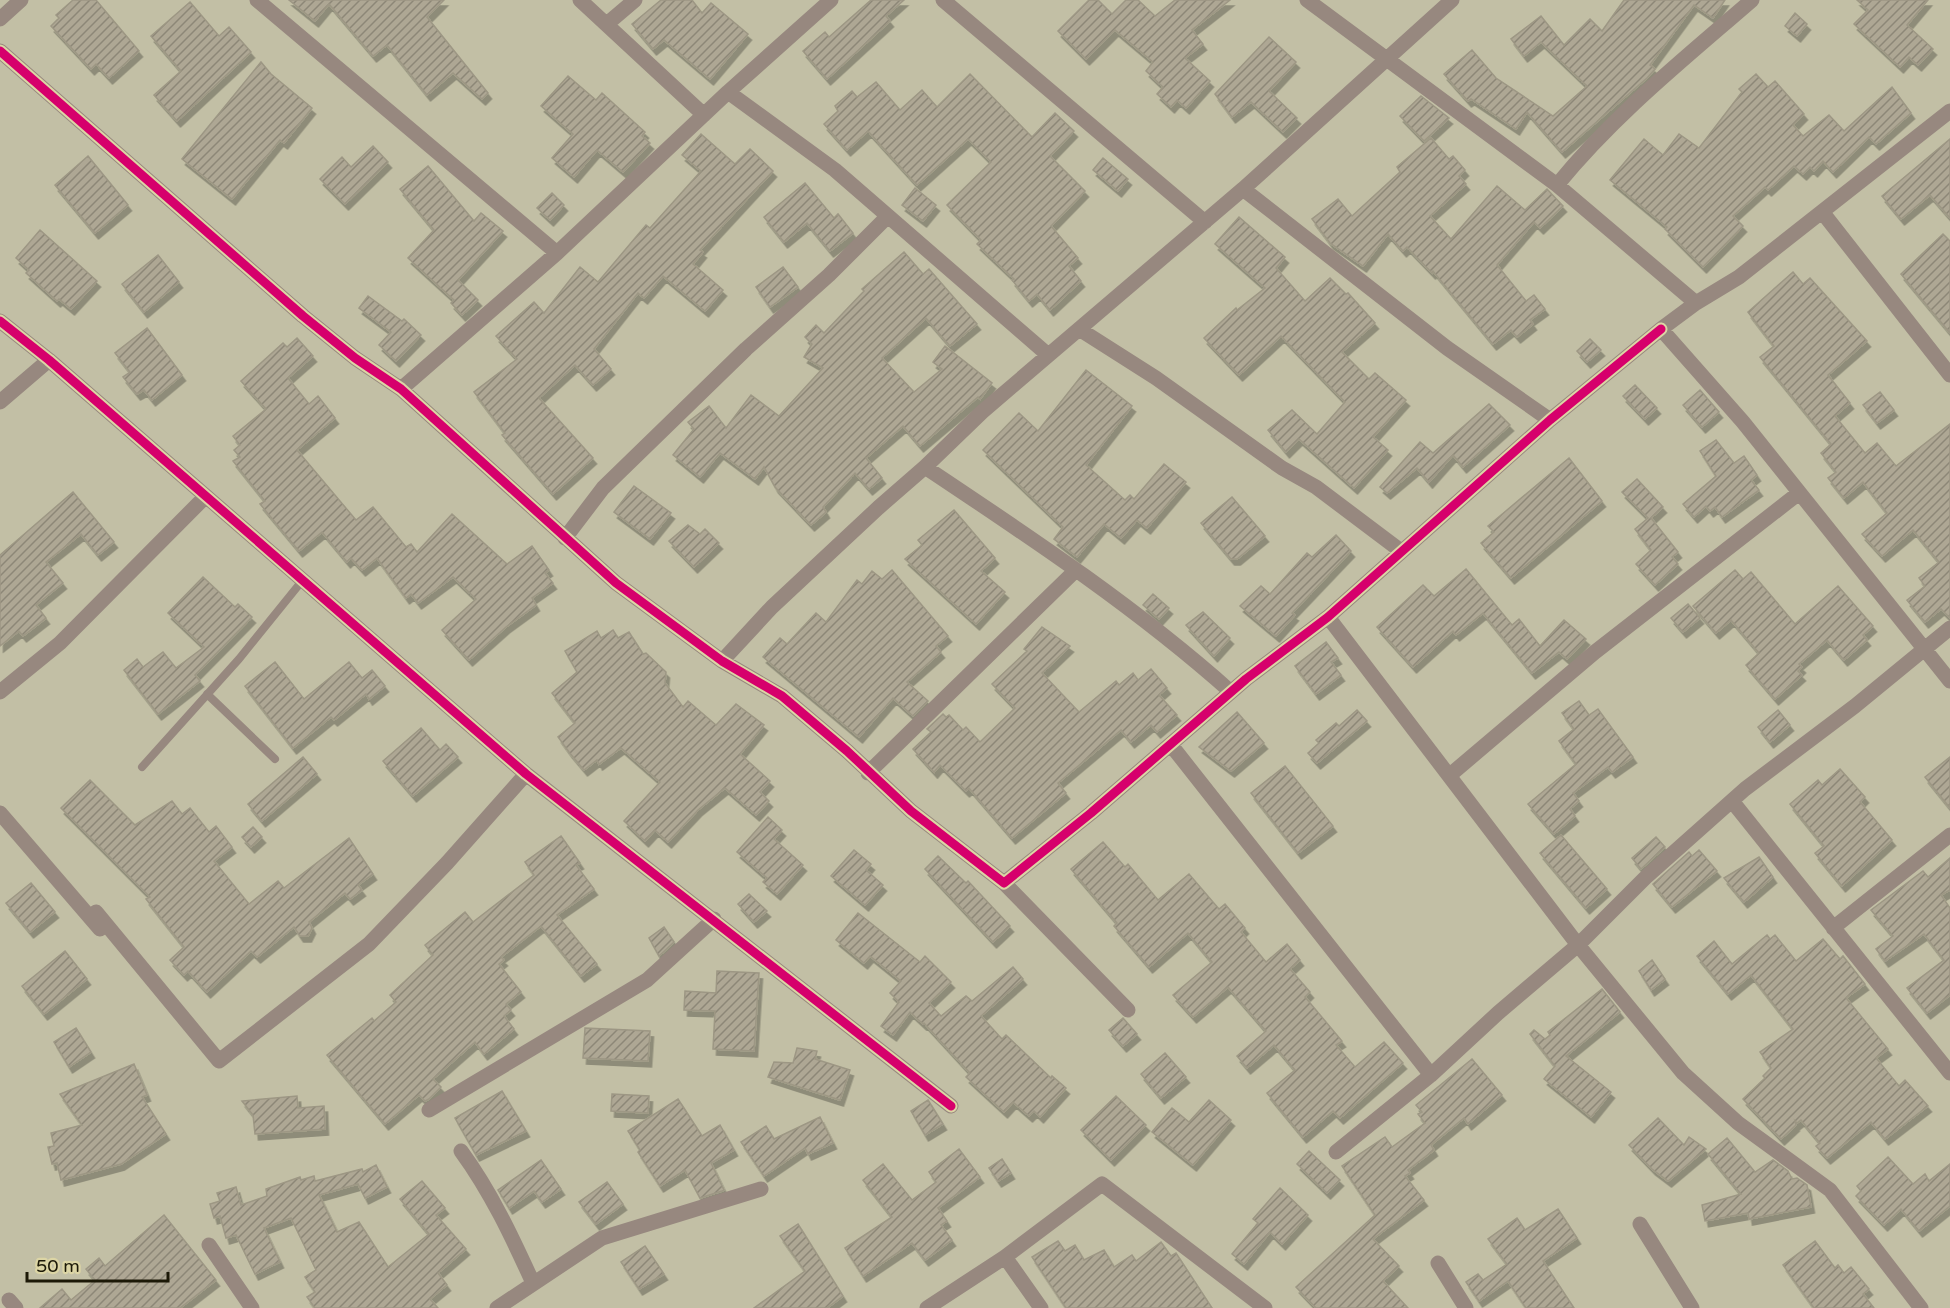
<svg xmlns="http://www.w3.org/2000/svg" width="1950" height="1308" font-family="'Varela Round',sans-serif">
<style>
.building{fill:url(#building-hatch);stroke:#9d9784;stroke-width:1.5;filter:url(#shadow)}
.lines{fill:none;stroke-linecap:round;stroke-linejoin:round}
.lane{stroke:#97887f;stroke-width:8}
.street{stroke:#97887f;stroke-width:15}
.cycleway-casing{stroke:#dcd5a5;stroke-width:13}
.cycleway{stroke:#d6006c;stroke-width:9}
</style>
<defs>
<pattern id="building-hatch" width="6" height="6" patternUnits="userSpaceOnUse" patternTransform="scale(1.5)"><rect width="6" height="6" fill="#aea794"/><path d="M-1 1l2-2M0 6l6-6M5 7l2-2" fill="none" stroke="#8d8777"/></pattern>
<filter id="shadow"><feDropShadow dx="3.5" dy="6" stdDeviation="0" flood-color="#0004"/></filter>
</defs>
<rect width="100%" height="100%" fill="#c2bfa5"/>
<path class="building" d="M73 0H96L139 51 109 78 96 64 91 69 51 26 59 18 56 15Z
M289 0H444L427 17 488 93 482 99 453 73 427 95 387 45 373 56 329 4 315 21Z
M661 0H692L702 13 711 3 748 34 710 79 664 40 653 49 632 24Z
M871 0H904L886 16 890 21 827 79 803 51 825 32 829 37Z
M1089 0H1098L1112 14 1126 0H1138L1155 16 1175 0H1230L1192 30 1203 44 1185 58 1210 81 1186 108 1177 100 1171 107 1157 94 1163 87 1146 71 1153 62 1115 30 1086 59 1058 31Z
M1624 0H1725L1713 18 1694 5 1650 65 1655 69 1647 78 1562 152 1527 112 1516 129 1471 99 1468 101 1444 74 1472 50 1496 78 1553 116 1587 86 1541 42 1524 56 1511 39 1541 16 1564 45 1590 19 1602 31Z
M1857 0H1928L1907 25 1933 49 1918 65 1909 57 1900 67 1854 24 1868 10Z
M190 2 219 36 229 27 251 52 177 121 154 95 181 71 151 36Z
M1795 13 1807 24 1797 36 1785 26Z
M1269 37 1296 62 1269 91 1297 118 1283 132 1251 102 1232 117 1215 94Z
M261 62 271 74 312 108 284 143 280 140 232 199 182 159Z
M970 74 1032 137 1055 113 1074 131 1050 156 1085 191 1051 226 1078 258 1069 266 1081 281 1050 310 1037 294 1029 301 1012 280 1014 279 977 244 981 240 947 205 991 162 968 139 917 185 868 131 847 150 824 124 838 111 835 106 852 91 857 97 876 82 900 110 922 90 937 107Z
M1756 74 1768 87 1775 81 1804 114 1793 125 1803 136 1829 115 1844 131 1892 87 1911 113 1876 144 1869 137 1833 172 1823 161 1814 171 1810 167 1803 174 1794 166 1768 190 1765 187 1733 216 1743 226 1703 267 1665 229 1667 227 1610 180 1644 139 1663 155 1679 134 1699 148 1742 92 1739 89Z
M568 76 596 100 602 93 645 132 642 136 650 143 623 172 597 150 574 177 552 158 573 134 541 106Z
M1421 96 1449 118 1424 141 1400 116Z
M701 134 735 164 750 149 773 171 700 250 703 252 693 264 723 290 705 311 663 276 644 298 638 293 594 349 611 369 593 385 575 365 539 398 593 458 553 494 502 435 505 433 474 392 517 359 496 336 534 302 544 313 580 267 598 282 646 225 650 228 701 171 682 155Z
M1431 138 1449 159 1453 156 1465 170 1459 176 1466 184 1430 216 1451 239 1497 186 1525 210 1547 189 1563 206 1540 228 1534 222 1497 265 1526 301 1534 295 1545 309 1530 320 1533 324 1517 337 1511 330 1493 344 1433 271 1432 273 1407 247 1403 251 1388 234 1363 266 1330 243 1312 219 1338 199 1352 216 1400 172 1397 167Z
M1950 139V218L1930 195 1901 219 1882 196Z
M373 146 388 162 345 204 320 179 342 157 351 167Z
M88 156 128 205 95 233 55 185Z
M1103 158 1128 179 1118 191 1093 170Z
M428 166 474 221 481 213 503 231 458 280 478 300 462 315 451 303 454 300 408 258 434 230 400 189Z
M805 183 834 218 838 214 853 233 830 251 807 223 784 242 764 217Z
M915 188 936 205 923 221 902 205Z
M552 193 564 205 550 220 537 208Z
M1239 217 1285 257 1276 268 1305 301 1330 278 1346 294 1348 293 1375 323 1342 352 1369 379 1375 373 1406 400 1373 437 1388 450 1354 488 1299 439 1286 452 1268 430 1292 410 1317 434 1345 402 1281 336 1239 375 1204 338 1236 308 1237 310 1265 288 1215 244Z
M40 230 97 281 71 309 59 299 57 301 26 273 29 270 16 258Z
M1943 234 1950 241V333L1901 274Z
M904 252 923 274 929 269 977 324 950 346 926 318 882 358 914 392 942 369 933 362 945 346 992 383 980 399 978 397 920 446 903 426 866 458 882 478 869 489 855 473 823 507 826 512 811 525 775 487 764 467 755 479 720 453 700 477 673 455 694 429 688 422 709 406 726 428 751 395 779 416 823 368 804 357 812 344 805 337 816 325 824 333 864 291 862 289Z
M158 255 179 282 144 312 122 284Z
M783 267 798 287 770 307 756 287Z
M1793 272 1803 284 1810 278 1867 341 1828 375 1850 403 1835 416 1865 453 1877 443 1896 466 1950 424V618L1941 609 1925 622 1907 600 1925 586 1919 578 1939 562 1913 530 1882 556 1862 534 1887 513 1863 482 1844 498 1828 478 1836 472 1821 453 1831 444 1760 357 1774 346 1748 312Z
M368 296 402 321 404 319 421 335 396 361 379 345 391 332 359 308Z
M147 328 182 375 152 400 144 390 137 394 123 377 130 372 115 353Z
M297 338 313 356 288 378 309 404 318 396 335 418 297 450 356 520 373 507 406 547 411 544 417 552 452 514 507 564 532 546 549 570 545 573 553 583 532 598 536 605 506 627 469 660 442 630 476 599 453 577 418 603 411 594 406 598 377 558 362 570 351 558 347 562 322 532 299 551 260 504 265 501 233 461 240 457 234 450 240 445 233 436 266 409 241 381 283 343 287 347Z
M1590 339 1601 350 1587 362 1577 351Z
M1086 370 1132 406 1086 465 1125 500 1130 495 1134 499 1164 464 1186 482 1147 528 1137 520 1121 538 1104 524 1077 557 1054 539 1063 527 983 450 1019 413 1038 431Z
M1635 385 1657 408 1645 419 1623 396Z
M1700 390 1719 412 1702 427 1683 405Z
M1880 392 1894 410 1877 423 1863 405Z
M1489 404 1510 425 1463 467 1453 455 1429 482 1417 468 1387 493 1380 487 1420 442 1433 453Z
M1716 440 1734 463 1744 456 1757 475 1751 480 1759 490 1722 517 1715 507 1710 511 1706 506 1694 517 1683 504 1716 476 1700 451Z
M1569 458 1602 501 1511 578 1481 543 1494 532 1488 526Z
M1637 479 1663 507 1651 518 1678 552 1672 557 1678 564 1655 585 1636 564 1651 550 1635 529 1648 518 1622 492Z
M634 486 671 513 650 539 614 512Z
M73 492 114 542 98 555 81 534 46 562 63 583 36 605 46 618 23 636 19 631 0 646V555Z
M1232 497 1265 536 1237 559H1231L1201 523Z
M954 510 995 558 981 571 1005 592 976 624 905 559 922 545 918 540Z
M688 525 700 534 705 529 719 543 694 567 669 541Z
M1336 535 1351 551 1292 613 1295 615 1276 636 1240 606 1261 586 1270 594 1307 553 1312 557Z
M1466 569 1512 625 1519 619 1540 646 1564 620 1586 639 1567 659 1559 652 1532 673 1483 613 1456 635 1453 631 1413 667 1377 627 1423 585 1434 596Z
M892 570 948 636 936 646 941 652 907 682 928 701 913 716 893 698 859 737 763 657 780 638 787 644 816 613 826 622 857 580 862 584 872 571 882 579Z
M1735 570 1743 579 1751 572 1795 624 1838 586 1873 626 1863 635 1867 640 1844 660 1827 640 1799 664 1802 667 1798 671 1802 675 1775 699 1746 665 1759 653 1731 620 1716 633 1693 606Z
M203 577 235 607 238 604 252 617 195 675 200 681 158 714 124 670 137 659 143 667 163 652 176 668 204 647 168 613Z
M1153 594 1169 608 1159 619 1143 605Z
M1688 604 1700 618 1683 632 1671 618Z
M1203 612 1230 638 1214 656 1186 625Z
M1042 627 1070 646 1042 673 1079 712 1116 681 1119 685 1133 673 1138 680 1151 669 1167 688 1159 695 1177 715 1157 732 1151 725 1131 742 1121 730 1058 783 1066 793 1012 838 969 788 966 791 940 765 934 772 913 749 931 732 927 729 943 714 946 717 949 715 963 730 966 727 980 742 1015 708 992 684 1027 651 1024 649Z
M613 630 618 638 629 632 643 654 646 653 666 672 665 683 683 707 688 701 716 725 736 704 764 725 740 754 770 781 760 792 769 801 756 815 725 788 698 810 668 842 655 830 645 841 624 821 660 782 621 748 599 764 597 760 584 770 569 752 558 737 575 723 552 693 577 672 565 651 597 631 601 638Z
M1326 642 1338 658 1331 662 1341 675 1316 694 1295 666Z
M275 662 304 699 349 662 362 678 372 670 385 686 369 699 366 694 334 720 331 717 293 748 245 686Z
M1579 701 1589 715 1598 709 1633 757 1612 772 1608 767 1573 793 1579 801 1570 809 1575 816 1554 834 1528 804 1576 764 1559 741 1574 729 1562 713Z
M1357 710 1367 721 1317 763 1308 753 1319 743 1316 740 1336 723 1339 726Z
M1778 710 1790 725 1770 742 1758 727Z
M1237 712 1264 743 1231 771 1199 747Z
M421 728 440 750 446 744 458 757 413 796 383 761Z
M303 757 317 774 262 821 248 804Z
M1950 757V808L1925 777Z
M1285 766 1333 826 1298 853 1251 793Z
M1840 769 1865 797 1860 802 1892 840 1842 886 1815 853 1824 846 1790 804 1818 780 1822 785Z
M90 780 135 825 172 801 182 814 190 808 209 832 216 826 232 847 214 861 249 904 278 881 284 888 349 838 373 874 358 885 362 890 350 899 345 893 309 922 312 928 308 936H300L294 927 257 957 251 951 207 992 188 971 184 975 170 960 184 947 146 899 150 897 61 808Z
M768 817 782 830 774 839 803 865 777 894 763 882 767 878 737 852Z
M253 827 262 837 251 847 242 837Z
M1561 835 1607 889 1586 908 1540 853Z
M561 836 580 863 576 865 594 889 557 915 597 964 581 976 541 926 501 957 504 960 499 964 521 992 506 1004 511 1010 504 1016 514 1029 484 1054 475 1042 433 1079 441 1087 429 1099 425 1101 419 1095 385 1124 327 1055 372 1018 374 1021 396 1002 390 995 433 955 425 945 465 912 473 922 534 875 525 862Z
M1656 837 1665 847 1641 869 1632 858Z
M1103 842 1125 867 1128 864 1158 900 1189 874 1219 909 1225 904 1245 928 1241 932 1266 962 1287 944 1300 960 1290 969 1310 992 1305 997 1342 1041 1336 1045 1355 1067 1384 1042 1403 1063 1340 1118 1333 1111 1303 1137 1267 1093 1295 1070 1274 1045 1247 1068 1237 1056 1266 1031 1228 987 1193 1017 1173 995 1212 962 1188 933 1149 967 1114 926 1117 923 1071 869Z
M854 850 871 864 866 870 883 885 865 905 831 876Z
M1699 850 1717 871 1672 907 1653 884 1689 852 1692 856Z
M938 856 966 883 968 881 1010 926 993 942 925 869Z
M1759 857 1773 877 1744 902 1724 878Z
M1950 858V890L1941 895 1950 908V995L1927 1013 1907 988 1944 960 1924 934 1885 961 1876 949 1893 936 1871 910 1923 871 1928 877Z
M31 883 55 912 30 932 6 903Z
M749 894 767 911 754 922 738 904Z
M858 913 920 962 925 956 951 982 929 1003 941 1016 966 996 972 1001 1013 967 1023 979 981 1016 1002 1039 1006 1035 1051 1078 1052 1076 1066 1088 1040 1117 1034 1111 1029 1116 1013 1102 1004 1112 966 1077 970 1073 924 1023 923 1024 910 1012 893 1035 881 1026 899 1002 890 993 901 981 870 956 864 963 836 940Z
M664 927 674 942 659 956 649 938Z
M1767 935 1770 939 1775 935 1796 961 1823 939 1840 959 1843 956 1865 984 1846 998 1888 1049 1876 1058 1899 1086 1905 1080 1928 1106 1885 1139 1871 1122 1827 1158 1816 1146 1820 1143 1801 1120 1797 1123 1795 1121 1796 1125 1781 1139 1743 1099 1765 1078 1763 1076 1771 1068 1760 1052 1793 1029 1751 975 1728 994 1697 956 1714 941 1732 964Z
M65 951 87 979 44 1014 22 986Z
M1652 960 1665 979 1651 990 1639 971Z
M717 971 759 973 754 1051 713 1049 715 1011 684 1010 685 991 716 993Z
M1602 989 1620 1012 1566 1056 1611 1092 1591 1117 1544 1079 1555 1066 1530 1034 1534 1030 1545 1039 1550 1035 1548 1032Z
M1123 1018 1137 1034 1123 1046 1109 1030Z
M76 1028 91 1052 69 1067 54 1042Z
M585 1028 650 1031 648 1061 583 1058Z
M797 1048 817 1051 815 1059 850 1070 840 1100 768 1077 774 1062 793 1063Z
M1165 1053 1186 1077 1161 1098 1141 1074Z
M1472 1059 1502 1095 1468 1124 1464 1118 1431 1145 1434 1150 1408 1170 1410 1173 1405 1176 1424 1200 1373 1239 1399 1266 1383 1281 1408 1308H1316L1296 1287 1375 1215 1342 1166 1385 1137 1392 1147 1425 1123 1418 1114 1422 1112 1416 1105Z
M134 1064 147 1095 142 1097 166 1134 121 1164 61 1180 57 1163 52 1164 48 1147 54 1146 51 1133 82 1125 60 1094Z
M502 1091 526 1131 476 1155 455 1118Z
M612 1094 649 1096 648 1113 611 1111Z
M297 1096 298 1108 324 1106 325 1129 255 1134 253 1115 242 1101Z
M1116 1096 1146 1125 1111 1160 1081 1130Z
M678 1099 702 1136 720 1125 734 1150 711 1163 724 1190 722 1191 700 1198 685 1170 660 1186 638 1152 640 1150 628 1131Z
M928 1100 943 1124 925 1135 911 1111Z
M1209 1100 1231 1120 1193 1165 1152 1132 1172 1108 1189 1122Z
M820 1117 833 1143 808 1154 805 1148 764 1176 741 1142 766 1126 774 1139Z
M1658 1118 1684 1145 1689 1137 1706 1149 1668 1181 1652 1169 1629 1145Z
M1727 1138 1755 1172 1773 1160 1788 1171 1792 1179 1797 1178 1807 1185 1811 1207 1749 1219 1748 1213 1705 1221 1702 1205 1741 1194 1708 1154Z
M959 1149 980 1177 938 1208 947 1221 941 1225 952 1240 925 1260 912 1243 863 1276 845 1248 892 1217 863 1180 883 1164 912 1200 936 1182 929 1172Z
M1309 1151 1340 1180 1327 1193 1297 1164Z
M1888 1157 1913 1184 1925 1174 1929 1181 1950 1164V1206L1919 1231 1901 1209 1884 1225 1856 1196 1861 1191 1857 1186Z
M1002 1159 1011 1173 998 1181 989 1168Z
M541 1160 561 1189 542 1202 534 1191 509 1208 498 1190Z
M376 1165 387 1187 365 1198 358 1184 319 1195 337 1232 359 1222 388 1267 429 1234 400 1199 422 1181 445 1208 436 1215 466 1249 438 1273 447 1285 430 1299 438 1308H315L307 1297 315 1292 305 1277 316 1270 291 1218 264 1228 280 1262 255 1274 236 1235 226 1238 220 1216 214 1218 210 1204 220 1201 217 1193 236 1187 241 1205 267 1196 266 1189 300 1177 301 1180 314 1176 315 1181 362 1169 363 1172Z
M607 1182 623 1204 596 1224 579 1202Z
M1280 1188 1308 1215 1282 1244 1270 1232 1244 1264 1232 1254 1258 1223 1253 1219Z
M1558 1209 1577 1238 1543 1261 1574 1308H1526L1508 1281 1479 1301 1466 1282 1478 1274 1483 1280 1507 1264 1488 1239 1517 1218 1525 1230Z
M164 1215 216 1280 180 1308H40L62 1289 71 1300 95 1280 86 1269 99 1258 105 1266Z
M798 1224 843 1296 827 1308H754L805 1271 780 1236Z
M1058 1241 1065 1251 1075 1245 1084 1260 1104 1250 1114 1267 1132 1255 1136 1261 1161 1242 1171 1256 1176 1253 1212 1308H1066L1032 1257Z
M1815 1241 1835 1268 1838 1265 1844 1273 1851 1267 1869 1289 1863 1294 1874 1308H1814L1783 1265Z
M645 1246 664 1274 639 1289 621 1262Z"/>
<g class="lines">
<path class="lane" d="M207 694 275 759
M142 767 239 659 302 581"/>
<path class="street" d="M257 0 557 253
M580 0 704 115
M943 0 1205 222
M1307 0 1557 185 1696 303
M0 19 21 0
M608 23 635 0
M0 51 303 316 355 358 401 389 616 583 722 661 782 696 847 751 911 811 1004 883 1091 813 1246 679 1328 617 1550 420 1661 329
M728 92 835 170 1047 354
M1950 111 1739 277 1696 303 1661 329 1743 422 1950 681
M1557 185C1614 115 1684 59 1752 0
M1243 189 1447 348 1550 420
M1823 213 1950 375
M0 321 49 360 526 774 951 1106
M1079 329 1156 378 1282 468 1316 487 1401 551
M401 389 557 253 728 92 831 0
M0 402 49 360
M925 467C1030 537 1137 608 1231 692
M565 538 603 488 746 349 829 275 887 217
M1328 617 1578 945 1683 1073 1738 1123 1830 1190 1921 1308
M722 661 772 607 878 508 925 467 982 412 1243 189 1452 0
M0 692 60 643 205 497
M1171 745 1431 1075
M868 773 1075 571
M1450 775 1595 652 1799 493
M1732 801 1950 1073
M0 813 100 929
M1004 883 1128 1010
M96 912 219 1061 369 944 447 863 526 774
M1833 928 1950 835
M429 1110 647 980 714 919
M461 1151C491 1192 512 1237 533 1283
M1336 1152 1431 1075 1498 1013 1578 945 1645 878 1745 789 1855 706 1950 628
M1640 1224 1692 1308
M209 1245 252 1308
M1005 1257 1041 1308
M1438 1263 1466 1308
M9 1300 16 1308
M497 1308 602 1238 761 1189
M927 1308 1005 1257 1102 1184 1265 1308"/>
<defs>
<path id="cycleway" d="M0 51 303 316 355 358 401 389 616 583 722 661 782 696 847 751 911 811 1004 883 1091 813 1246 679 1328 617 1550 420 1661 329
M0 321 49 360 526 774 951 1106"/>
</defs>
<use href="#cycleway" class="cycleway-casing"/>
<use href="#cycleway" class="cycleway"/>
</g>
<path d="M27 1272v9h141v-9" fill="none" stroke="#1c1907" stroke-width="3"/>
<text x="36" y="1272" font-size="18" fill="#1c1907" stroke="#dcd5a5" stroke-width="4.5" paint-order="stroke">50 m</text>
</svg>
